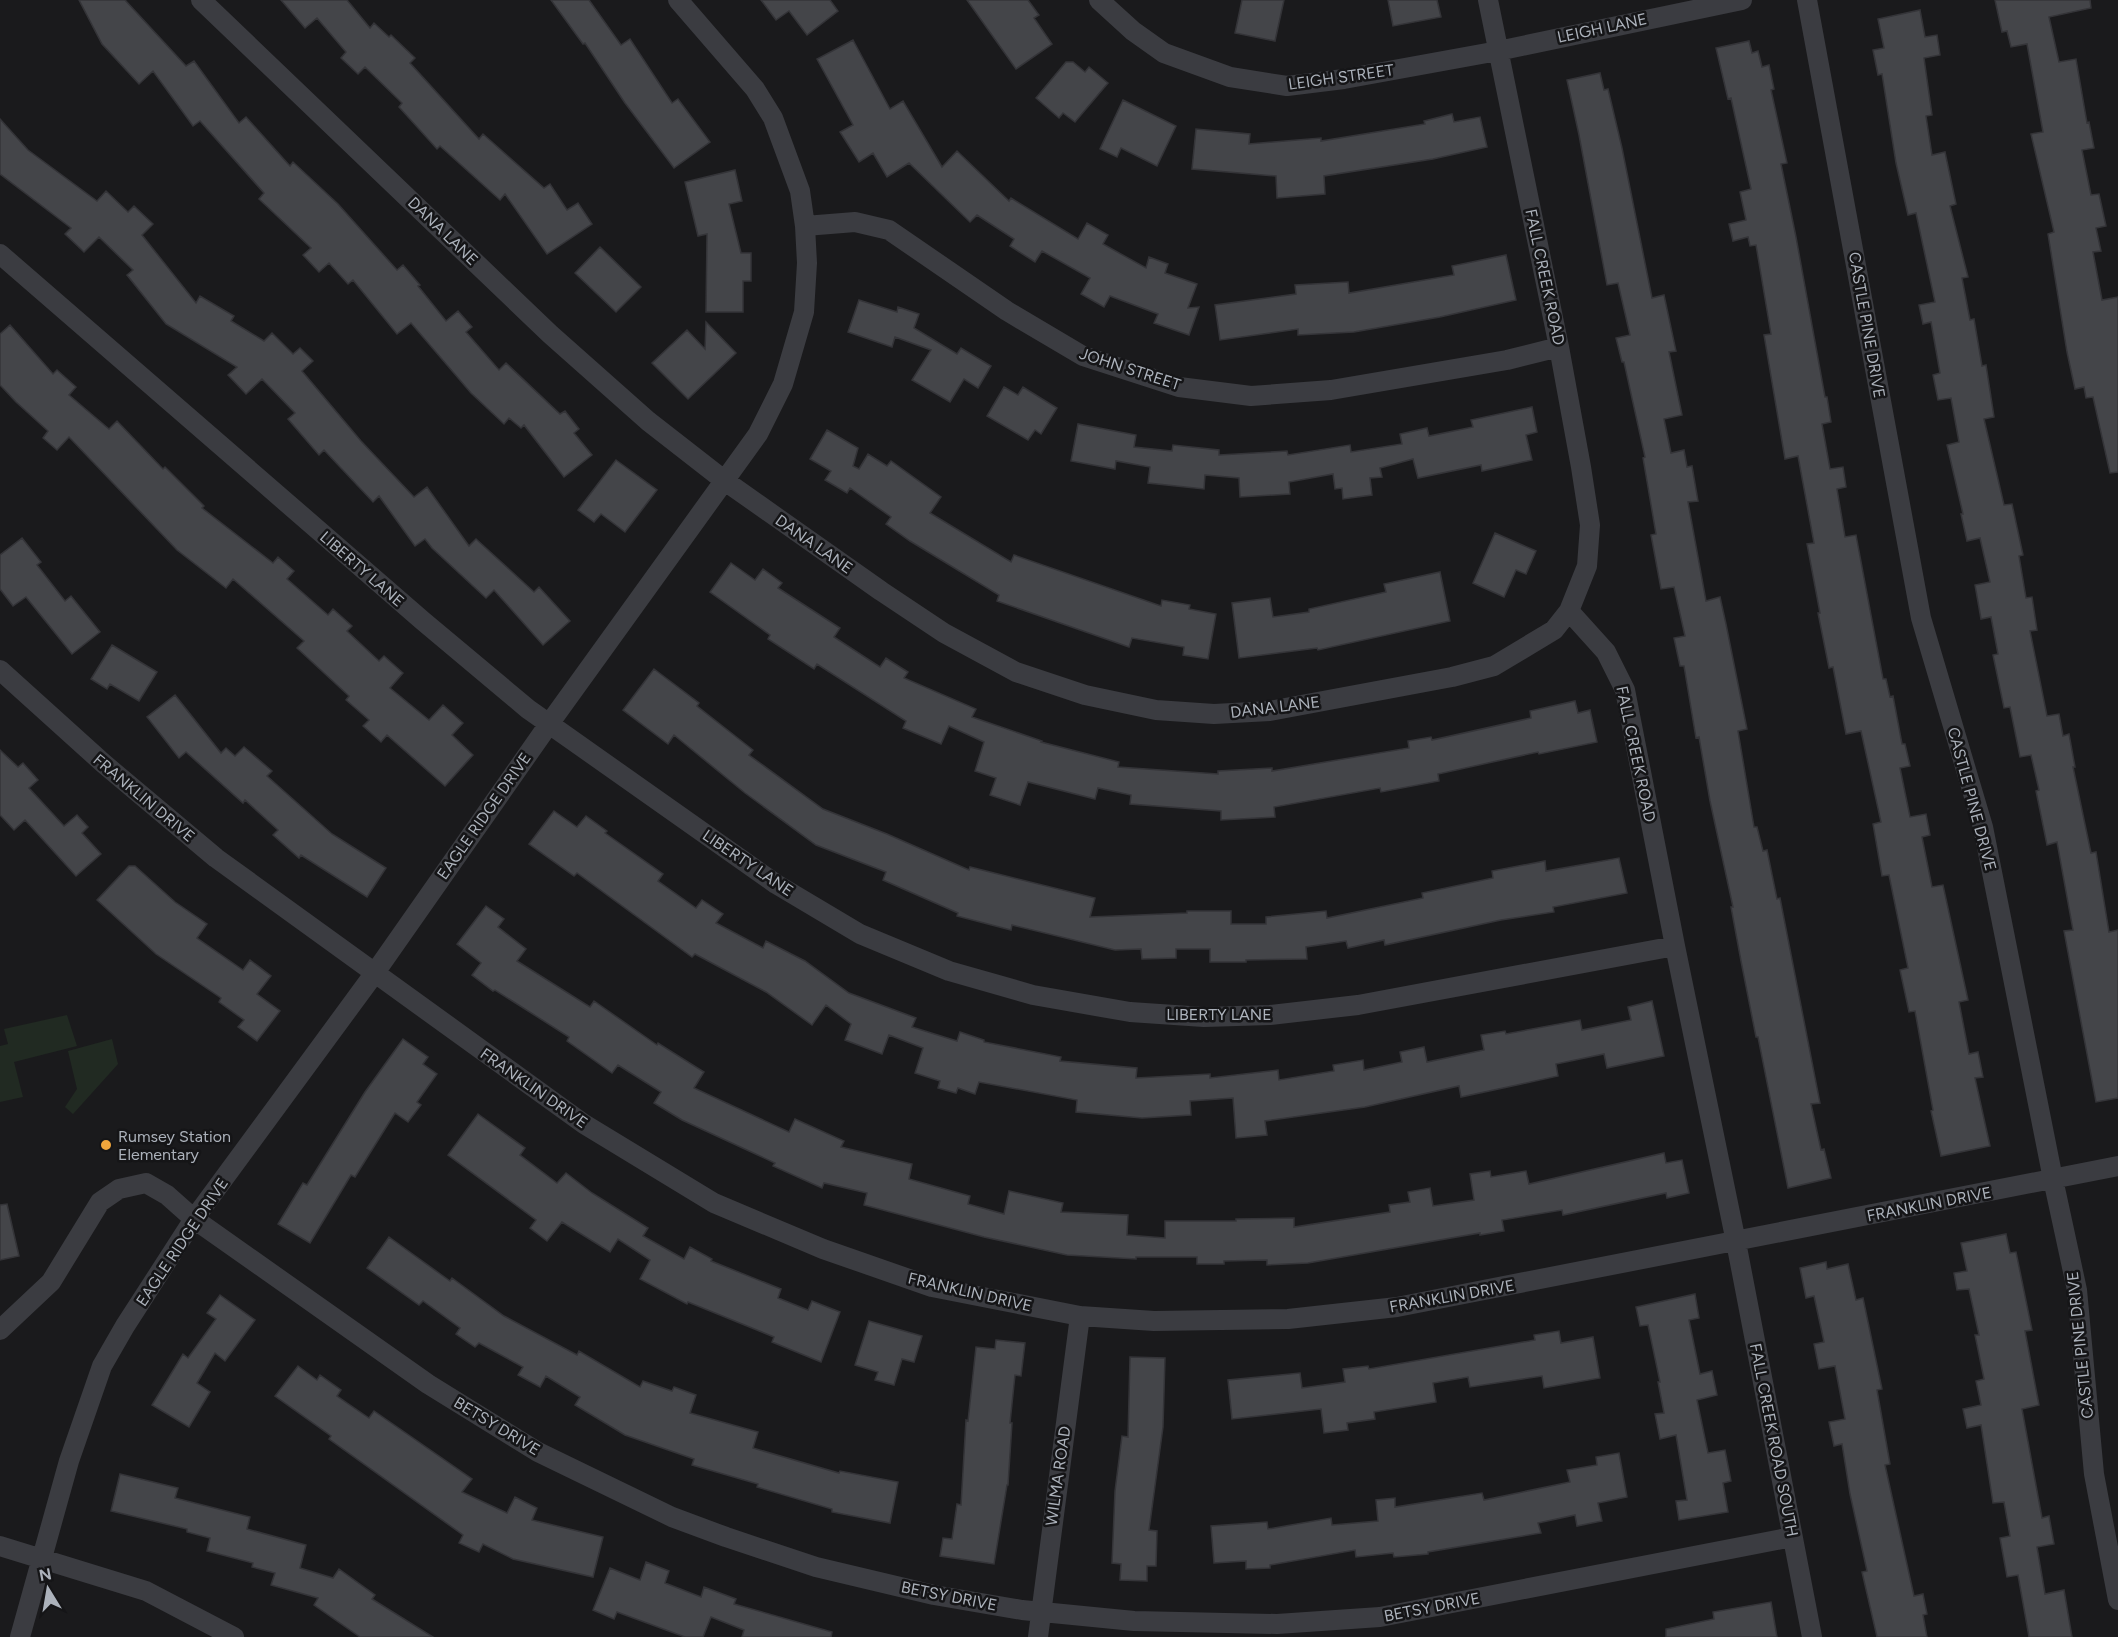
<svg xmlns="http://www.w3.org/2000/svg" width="2118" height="1637" font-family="Figtree,sans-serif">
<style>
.green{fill:#212a22}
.building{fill:#444549;stroke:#343438;stroke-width:1.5}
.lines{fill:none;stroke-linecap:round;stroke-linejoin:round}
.minor{stroke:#3b3c41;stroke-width:20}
.poi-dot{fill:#f1a63c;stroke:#151517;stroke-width:2}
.labels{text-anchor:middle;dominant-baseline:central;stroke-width:5;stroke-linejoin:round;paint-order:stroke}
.street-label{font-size:16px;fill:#acb2bb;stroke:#151517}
.poi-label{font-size:16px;fill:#acb2bb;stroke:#151517;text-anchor:start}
</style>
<rect width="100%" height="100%" fill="#1a1a1c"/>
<path class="green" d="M67 1015 77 1046 14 1062 23 1097 0 1102V1046L8 1044 4 1029Z
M112 1039 118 1064 73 1114 65 1107 77 1089 68 1051Z"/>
<path class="building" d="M79 0H125L186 66 194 61 239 123 246 117 290 166 293 162 338 204 397 270 403 265 420 285 418 286 446 321 458 311 472 327 466 332 499 370 506 363 560 414 565 411 579 429 574 433 592 455 564 477 524 425 521 428 509 418 504 424 471 393 411 323 397 334 353 280 348 284 329 263 319 272 303 255 311 248 259 199 264 193 200 121 193 126 153 71 139 84 102 44Z
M281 0H347L370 28 374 23 389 37 391 35 415 58 410 63 479 139 483 134 544 188 550 184 567 210 578 203 592 224 547 254 505 194 500 200 440 146 437 149 399 107 402 103 365 67 358 74 341 58 346 52 317 18 305 28Z
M551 0H589L621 45 630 39 672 103 678 99 710 142 674 168 625 103 585 43 583 44Z
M761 0H830L838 11 807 35 789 11 776 20Z
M967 0H1028L1039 15 1034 18 1052 44 1016 69Z
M1242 0H1284L1275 41 1235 33Z
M1388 0H1437L1441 17 1393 26Z
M1995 0H2090L2091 8 2049 17 2059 62 2076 59 2087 123 2089 122 2094 148 2082 150 2091 195 2099 194 2106 226 2096 228 2101 251 2093 252 2102 300 2118 297V472L2110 473 2093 397 2086 398 2084 387 2075 389 2067 352 2048 234 2054 232 2031 134 2043 132 2027 44 2011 47 2007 31 2002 32Z
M1920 10 1925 37 1937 35 1940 55 1924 58 1932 115 1926 116 1932 155 1945 152 1956 204 1950 206 1968 277 1962 278 1970 320 1974 319 1982 366 1986 365 1994 417 1984 419 2004 505 2012 504 2023 555 2019 556 2026 598 2032 597 2037 630 2030 631 2047 716 2059 714 2063 736 2069 734 2075 767H2073L2091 853 2096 852 2109 932 2118 930V1098L2096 1102 2064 931 2073 930 2057 842 2047 845 2036 791 2039 790 2031 755 2020 757 2010 707 2004 708 1993 655 1998 654 1991 617 1981 619 1975 585 1990 582 1980 538 1967 541 1961 514H1963L1947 445 1959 442 1951 398 1938 400 1933 375 1940 373 1931 322 1923 324 1919 305 1935 302 1916 213 1908 215 1896 163 1882 74 1878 75 1873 50 1884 48 1878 19Z
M853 40 890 109 903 101 942 167 957 151 1009 201 1011 198 1078 239 1087 223 1108 235 1103 244 1146 268 1149 257 1168 264 1165 273 1197 284 1188 308 1199 307 1189 335 1154 323 1158 314 1110 296 1104 307 1081 294 1090 278 1042 251 1035 262 1010 246 1014 239 977 215 970 222 909 163 887 177 873 153 859 162 840 132 853 125 817 59Z
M1749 41 1752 53 1758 51 1762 67 1769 65 1774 89 1771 90 1787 163 1781 164 1796 237 1825 397H1827L1831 422 1822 424 1830 469 1843 467 1846 487 1837 489 1845 537 1856 535 1883 679H1886L1890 697 1893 696 1902 744H1905L1910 766 1900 768 1910 817 1926 814 1930 835 1922 837 1932 887 1943 885 1968 1000 1959 1002 1969 1054 1978 1052 1983 1077 1975 1078 1990 1146 1941 1156 1931 1111 1933 1110 1915 1011 1909 1012 1900 970 1908 968 1889 875 1882 876 1873 824 1881 822 1861 731 1846 734 1833 667 1829 668 1818 613H1820L1807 544 1814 543 1798 456 1785 459 1764 335 1771 334 1756 245 1750 246 1748 237 1733 241 1729 224 1746 220 1740 192 1751 189 1731 98 1728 99 1716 48Z
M1066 62H1073L1085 72 1089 67 1108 83 1075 122 1063 113 1059 118 1036 98Z
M1600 73 1604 90 1608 89 1622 148 1652 298 1664 295 1676 351 1669 352 1682 415 1664 419 1671 453 1684 450 1687 467 1692 466 1698 501 1688 502 1706 601 1720 597 1726 624 1747 729 1738 731 1754 827H1757L1763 851 1767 850 1777 899 1780 898 1820 1103 1811 1104 1821 1150 1824 1149 1831 1178 1788 1188 1758 1037H1756L1741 961 1731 907H1733L1710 801 1699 737 1696 738 1684 666H1680L1674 638 1685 636 1674 587 1661 589 1651 535 1656 534 1643 458 1645 457 1624 362H1622L1616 338 1630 335 1618 283 1607 285 1579 135 1567 80Z
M1123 100 1176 126 1157 166 1121 148 1117 157 1100 149Z
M1452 114 1454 122 1480 117 1487 147 1433 159 1324 176 1325 194 1277 198 1276 176 1192 169 1196 129 1250 134 1249 144 1321 138V141L1425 124 1424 121Z
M0 119 28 150 97 201 106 191 128 212 134 206 153 224 142 235 196 303 200 296 234 316 231 321 264 341 272 333 293 354 300 348 313 361 302 371 361 441 414 497 427 487 469 546 476 539 534 592 539 587 570 621 543 645 494 590 486 598 432 548 425 539 415 546 379 496 373 502 324 450 319 455 288 419 295 413 262 379 246 394 228 375 237 367 166 324 127 275 133 270 99 237 84 252 65 234 71 228 0 174Z
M735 170 742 201 729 204 741 253H751V281H743V312H706L707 234 698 236 685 182Z
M600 247 641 287 616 312 575 273Z
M1506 255 1516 300 1440 317 1354 332 1298 335V329L1220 340 1215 305 1296 294 1295 285 1348 282 1349 293 1454 275 1452 266Z
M859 300 897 312 898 307 919 314 914 328 957 354 961 348 991 366 978 388 964 379 950 402 912 380 931 350 895 337 892 347 848 332Z
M706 322 736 353 688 399 652 363 687 330 705 349Z
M10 325 53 374 57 370 76 387 69 395 109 429 117 421 163 469 165 467 204 506 202 508 273 563 278 557 294 571 287 579 328 615 333 609 352 626 347 631 379 661 384 656 403 673 390 688 429 720 443 705 463 723 452 735 473 755 445 786 387 735 381 742 363 726 369 720 346 700 349 696 297 648 304 641 233 579 226 588 177 550 69 437 57 450 43 438 48 431 16 402 0 385V334Z
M1004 387 1018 395 1023 387 1057 408 1041 434 1035 430 1028 440 987 416Z
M1532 407 1537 432 1526 435 1532 460 1482 471 1481 465 1418 478 1413 459 1380 468 1382 477 1370 478 1372 495 1343 499 1342 488 1335 489 1333 474 1289 482 1290 494 1240 497 1239 478 1205 475 1204 489 1148 483 1150 467 1116 461 1115 469 1071 461 1078 424 1136 435 1134 447 1172 451 1173 445 1219 450V455L1287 451 1288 455 1350 445 1351 452 1402 444 1400 434 1427 428 1429 436 1473 427 1471 420Z
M827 430 858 448 853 466 859 469 868 454 887 466 891 461 941 497 930 513 1011 562 1014 555 1161 606 1162 600 1190 605 1189 609 1216 614 1208 659 1183 655 1184 647 1132 638 1129 647 997 601 999 595 910 541 886 524 891 517 850 488 847 493 825 480 831 471 810 459Z
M616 460 657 490 625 532 601 514 594 522 578 510Z
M1495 533 1536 551 1526 574 1516 570 1504 597 1473 583Z
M22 538 41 562 37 565 65 601 71 596 100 632 72 654 26 597 13 606 0 589V555Z
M731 563 755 580 763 569 782 583 778 588 840 628 834 637 880 667 886 658 908 672 904 678 976 709 972 717 1042 741 1041 742 1119 762 1118 767 1218 774V771L1272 768V771L1409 748 1408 741 1431 737 1432 740 1531 718 1530 711 1575 701 1578 713 1590 710 1597 742 1539 754 1538 752 1438 774 1439 781 1381 792 1380 788 1274 807 1275 817 1221 820V811L1130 804 1131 795 1098 788 1095 799 1028 782 1020 805 990 795 996 778 975 771 984 742 949 726 941 744 903 728 906 721 817 664 814 669 768 639 770 635 710 592Z
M1440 572 1450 621 1318 650 1317 648 1239 658 1232 603 1270 598 1273 617 1309 612V609L1386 592 1384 584Z
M112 645 157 672 139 701 110 684 107 689 91 679Z
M654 669 699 703 697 706 753 750 749 755 823 809 887 834 969 870 970 867 1095 898 1090 917 1187 913V911H1231V924H1266V917L1326 911 1327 918 1423 898 1422 893 1493 878 1492 871 1545 861 1546 871 1619 858 1627 893 1553 907 1554 912 1501 920 1385 945 1384 940 1348 948 1346 941 1306 947 1307 959 1246 960V962H1210V949H1176V958L1142 959 1141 949 1115 950 1012 925 1011 930 957 916 958 913 883 880 886 872 816 845 745 793 674 735 668 744 623 710Z
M175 695 221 753 226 748 235 756 244 747 272 771 267 776 332 834 386 868 367 897 301 855 299 858 273 835 278 830 245 800 243 803 186 752 179 758 147 717Z
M0 750 18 767 23 763 38 780 29 788 64 826 77 815 88 827 82 833 101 854 76 876 25 820 14 830 0 815Z
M554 811 577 827 586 816 607 831 605 833 663 874 658 881 696 908 702 900 723 914 716 923 763 948 766 941 805 961 849 993 916 1018 912 1027 957 1041 960 1032 984 1040V1042L1061 1057 1060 1061 1137 1068 1136 1078 1210 1074V1078L1278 1070 1279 1080 1334 1071 1333 1065 1363 1060 1364 1070 1402 1062 1400 1052 1424 1047 1427 1062 1484 1050 1481 1035 1505 1031 1506 1034 1580 1020 1582 1030 1631 1020 1628 1007 1652 1001 1664 1056 1607 1068 1604 1054 1556 1064 1558 1076 1517 1085 1461 1097 1459 1086 1365 1107 1265 1121 1267 1135 1236 1138 1233 1098 1190 1101 1191 1115 1142 1118 1076 1112 1077 1100 979 1082 975 1094 958 1088 956 1093 938 1088 940 1081 915 1073 923 1048 889 1035 882 1054 845 1040 851 1024 826 1005 812 1025 766 992 695 954 692 957 577 873 574 876 529 844Z
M129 866H135L175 902 207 924 197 938 243 970 250 960 271 976 257 994 280 1011 257 1041 238 1027 244 1020 219 1002 221 998 156 954 97 900Z
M486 906 504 919 498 927 526 949 517 961 590 1007 594 1001 657 1045 658 1043 704 1072 694 1088 789 1132 795 1119 844 1141 841 1147 912 1164 909 1179 970 1196 968 1204 1004 1214 1009 1191 1063 1203 1061 1212 1128 1215 1127 1235 1165 1238V1221H1236V1219L1294 1218V1227L1390 1212 1389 1205 1410 1202 1408 1192 1430 1188 1433 1206 1474 1200 1470 1174 1490 1171 1491 1177 1526 1171 1529 1184 1664 1153 1666 1163 1682 1160 1689 1193 1667 1198 1666 1193 1563 1215 1562 1210 1502 1220 1504 1231 1480 1235V1233L1308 1263 1267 1265V1260L1224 1261V1264H1197V1257H1136V1259L1067 1255 984 1237 864 1205 867 1193 824 1183 822 1188 773 1166 775 1163 682 1120 654 1103 661 1092 618 1065 612 1073 567 1041 569 1037 495 990 493 991 472 975 481 963 457 944Z
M403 1039 428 1057 423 1064 437 1074 417 1102 421 1105 408 1122 395 1113 355 1177 351 1175 310 1243 278 1224 303 1183 307 1185 365 1092Z
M478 1114 525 1148 520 1155 557 1183 566 1173 592 1193 648 1228 643 1236 684 1259 690 1247 712 1259 711 1261 781 1289 778 1298 808 1310 812 1301 840 1312 821 1362 772 1342 774 1337 688 1302 687 1304 640 1279 650 1260 618 1239 610 1252 562 1222 547 1241 530 1228 536 1220 448 1155Z
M7 1204 19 1256 0 1260V1205Z
M2006 1234 2010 1253 2016 1252 2032 1330 2025 1331 2039 1405 2022 1409 2042 1518 2049 1516 2054 1544 2037 1547 2045 1594 2064 1590 2072 1637H2029L2018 1575 2007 1577 2000 1538 2010 1536 2004 1502 1993 1503 1981 1425 1967 1428 1963 1409 1981 1405 1976 1381 1984 1379 1975 1335H1979L1969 1289 1957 1290 1954 1273 1967 1271 1961 1243Z
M389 1237 450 1281 452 1278 504 1316 577 1355 579 1351 640 1387 643 1381 672 1391 674 1387 696 1395 690 1413 758 1432 753 1448 839 1473 840 1471 898 1482 890 1523 832 1512V1509L757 1487 758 1484 692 1465 694 1459 625 1435 575 1405 580 1397 546 1376 540 1387 518 1375 523 1367 479 1343 475 1347 456 1334 460 1328 423 1301 419 1305 367 1268Z
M1826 1262 1827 1269 1848 1264 1856 1300 1863 1298 1882 1389 1877 1390 1890 1464 1885 1465 1914 1596 1923 1594 1927 1614 1923 1615 1927 1637H1877L1862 1572 1867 1571 1850 1494 1842 1444 1834 1446 1829 1422 1845 1419 1835 1366 1819 1369 1814 1344 1824 1342 1814 1296 1806 1298 1800 1268Z
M1695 1294 1699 1318 1689 1320 1700 1374 1712 1371 1717 1395 1697 1400 1708 1453 1725 1450 1731 1481 1723 1483 1728 1512 1679 1520 1676 1501 1687 1500 1676 1435 1660 1439 1655 1414 1664 1413 1658 1382H1660L1648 1325 1640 1326 1636 1307Z
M220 1295 255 1320 225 1361 215 1353 197 1383 210 1392 189 1427 152 1405 183 1354 188 1358 216 1319 207 1313Z
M869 1321 922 1336 914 1362 902 1359 894 1385 875 1380 878 1372 855 1365Z
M1559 1331 1561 1343 1593 1337 1600 1378 1544 1388 1542 1376 1470 1387 1468 1377 1433 1383 1436 1402 1374 1412 1375 1419 1347 1423 1348 1430 1324 1433 1321 1409 1232 1419 1228 1380 1300 1373 1302 1388 1345 1382 1343 1369 1368 1366 1369 1369 1535 1340 1534 1335Z
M996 1340 1025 1343 1021 1376 1015 1375 1010 1423H1012L1008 1485H1007L994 1564 940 1556 943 1538 952 1539 957 1504 961 1505 966 1420 968 1421 976 1347 995 1349Z
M1130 1357 1165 1358 1163 1427 1149 1530 1157 1531 1156 1566H1147V1581L1120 1580 1121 1564 1112 1563 1115 1491 1122 1436 1128 1437Z
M298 1366 317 1380 320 1375 341 1390 337 1396 369 1418 374 1411 472 1479 462 1492 507 1513 515 1497 537 1508 532 1520 603 1537 593 1577 513 1559 483 1544 479 1552 459 1543 463 1535 329 1439 331 1436 275 1396Z
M1619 1453 1627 1497 1598 1503 1602 1521 1577 1526 1575 1515 1538 1523 1541 1533 1428 1552V1554L1394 1557 1393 1553 1356 1557 1355 1550 1270 1565V1568L1246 1569V1561L1214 1563 1211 1526 1267 1522 1268 1529 1331 1518 1332 1525 1378 1521 1376 1500 1395 1498V1507L1482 1493 1484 1500 1570 1482 1567 1470 1597 1465 1596 1457Z
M120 1474 178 1488 175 1498 250 1517 247 1529 306 1545 300 1568 333 1578 339 1569 375 1595 372 1599 433 1637H360L314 1605 318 1598 271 1585 275 1573 252 1567 253 1563 207 1551 210 1538 187 1532V1529L111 1511Z
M646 1562 669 1571 665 1583 701 1597 704 1587 736 1599 734 1604 832 1632 831 1637H742L744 1630 711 1617 703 1637H685L617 1612 614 1619 593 1610 610 1568 640 1580Z
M1771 1602 1777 1637H1666V1629L1714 1619 1713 1612Z"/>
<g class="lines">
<path class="minor" d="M201 0 550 334 648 421 725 481 881 591 944 633 1016 672 1085 695 1156 710 1214 714 1270 711 1452 677 1494 666 1554 630 1569 611 1587 566 1590 525 1581 467 1559 347 1488 0
M1099 0 1133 31 1164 53 1230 77 1287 86 1344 79 1498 51 1742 0
M1807 0 1921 618 1983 827 2053 1179 2077 1290 2094 1474 2118 1600
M805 226 855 222 889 230 1007 311 1083 356 1179 387 1251 396 1331 390 1507 360 1559 347
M0 254 423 621 528 709 776 884 860 934 949 971 1033 995 1130 1012 1204 1017 1270 1015 1358 1005 1675 946
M1569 611 1606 652 1625 690 1675 946 1736 1242 1812 1637
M0 670 103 763 216 858 584 1124 714 1203 823 1249 932 1287 1080 1316 1154 1321 1288 1319 1397 1307 2118 1166
M0 1330 51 1282 100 1202 119 1189 146 1183 167 1195 194 1219 428 1384 538 1452 672 1517 726 1537 816 1567 934 1595 1022 1610 1134 1621 1277 1624 1380 1617 1792 1537
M0 1546 146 1591 234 1637
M20 1637 69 1461 102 1366 125 1326 194 1219 374 974 549 724 758 434 783 384 804 312 807 263 805 226 800 191 773 118 755 89 678 0
M1038 1637 1080 1316"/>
</g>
<circle class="poi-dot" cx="106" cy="1145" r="6"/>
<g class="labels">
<g class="street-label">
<text transform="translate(1602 28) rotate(-12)">LEIGH LANE</text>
<text transform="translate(1341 77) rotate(-8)">LEIGH STREET</text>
<text transform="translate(443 231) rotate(44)">DANA LANE</text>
<text transform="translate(1545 277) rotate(78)">FALL CREEK ROAD</text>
<text transform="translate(1867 325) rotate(80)">CASTLE PINE DRIVE</text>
<text transform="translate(1130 369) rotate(18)">JOHN STREET</text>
<text transform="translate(814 544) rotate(35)">DANA LANE</text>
<text transform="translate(362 569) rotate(41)">LIBERTY LANE</text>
<text transform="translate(1275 707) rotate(-7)">DANA LANE</text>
<text transform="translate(1636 754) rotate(78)">FALL CREEK ROAD</text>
<text transform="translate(144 798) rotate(40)">FRANKLIN DRIVE</text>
<text transform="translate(1972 799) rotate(75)">CASTLE PINE DRIVE</text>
<text transform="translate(484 816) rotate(-55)">EAGLE RIDGE DRIVE</text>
<text transform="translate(748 863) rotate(34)">LIBERTY LANE</text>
<text x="1219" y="1014">LIBERTY LANE</text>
<text transform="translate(534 1088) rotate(35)">FRANKLIN DRIVE</text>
<text transform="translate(1929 1204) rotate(-11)">FRANKLIN DRIVE</text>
<text transform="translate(182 1242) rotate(-56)">EAGLE RIDGE DRIVE</text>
<text transform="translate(970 1292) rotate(13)">FRANKLIN DRIVE</text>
<text transform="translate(1452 1296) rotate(-10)">FRANKLIN DRIVE</text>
<text transform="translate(2080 1345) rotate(-96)">CASTLE PINE DRIVE</text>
<text transform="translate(497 1426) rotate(31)">BETSY DRIVE</text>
<text transform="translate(1774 1440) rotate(79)">FALL CREEK ROAD SOUTH</text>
<text transform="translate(1058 1476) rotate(-82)">WILMA ROAD</text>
<text transform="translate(949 1596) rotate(11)">BETSY DRIVE</text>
<text transform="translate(1432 1607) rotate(-11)">BETSY DRIVE</text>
</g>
<g class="poi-label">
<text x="118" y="1136">Rumsey Station<tspan x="118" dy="18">Elementary</tspan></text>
</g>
</g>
<g transform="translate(48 1589) rotate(349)" stroke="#151517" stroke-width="4.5" paint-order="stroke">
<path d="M0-4.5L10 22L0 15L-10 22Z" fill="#acb2bb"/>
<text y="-9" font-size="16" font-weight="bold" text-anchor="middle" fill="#acb2bb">N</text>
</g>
</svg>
